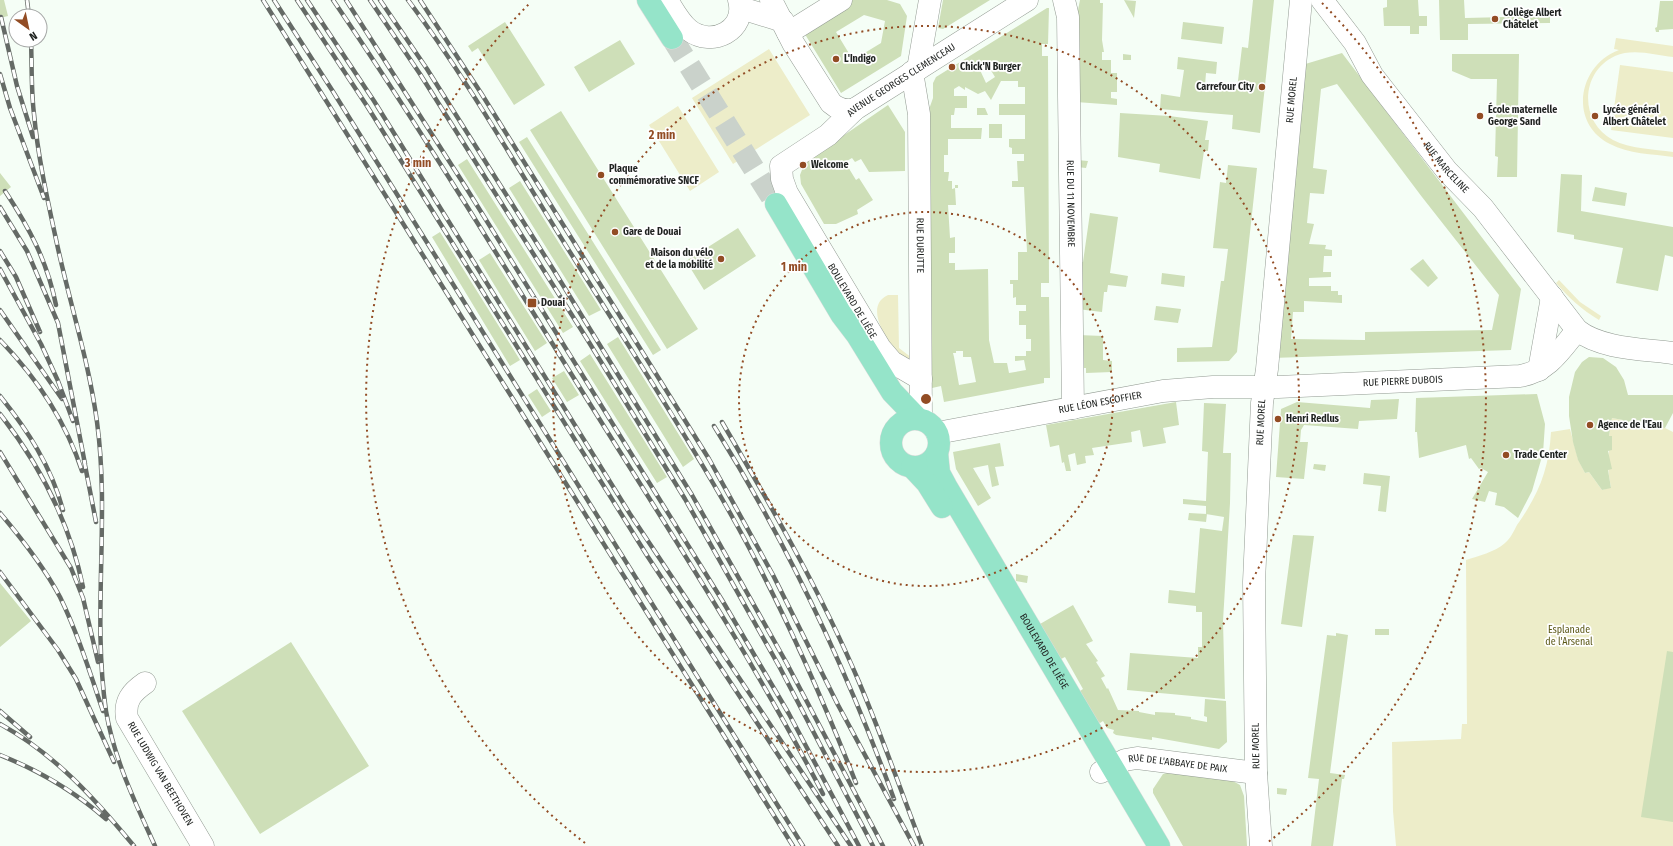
<svg xmlns="http://www.w3.org/2000/svg" width="1673" height="846" font-family="'Fira Sans Condensed',sans-serif">
<style>
.green{fill:#ededc9}
.building{fill:#cedfb8;fill-rule:evenodd}
.lines{fill:none;stroke-linecap:round;stroke-linejoin:round}
.major-tunnel{stroke:#cad2cb;stroke-width:22;stroke-dasharray:22 11;stroke-linecap:butt}
.minor-casing{stroke:#939b93;stroke-width:23}
.major-casing{stroke:#dbdcdb;stroke-width:23}
.minor{stroke:#fff;stroke-width:22}
.major{stroke:#95e4c9;stroke-width:22}
.rail-casing{stroke:#656a66;stroke-width:4.5}
.rail{stroke:#fff;stroke-width:3;stroke-dasharray:9;stroke-linecap:butt}
.ring{fill:none;stroke:#924c24;stroke-width:2;stroke-dasharray:2 4}
.poi-dot{fill:#924c24;stroke:#fff;stroke-width:1.5}
.labels{text-anchor:middle;dominant-baseline:central;stroke-width:3.5;stroke-linejoin:round;paint-order:stroke}
.poi-label{font-size:10px;font-weight:bold;fill:#1f2220;stroke:#fff;text-anchor:start}
.street-label{font-size:10px;fill:#1f2220;stroke:#fff}
.park-label{font-size:10px;fill:#5a5715;stroke:#fff}
.centre{fill:#924c24;stroke:#fff;stroke-width:2}
.ring-label{font-size:12px;text-anchor:middle;font-weight:bold;fill:#924c24;stroke:#fff;stroke-width:3.5;stroke-linejoin:round;paint-order:stroke}
</style>
<rect width="100%" height="100%" fill="#f5fef6"/>
<path class="green" d="M1616 38 1673 46V57C1655 55 1633 48 1615 56 1580 72 1579 122 1613 140 1630 149 1654 149 1673 152V157C1653 154 1628 154 1610 144 1568 123 1578 65 1619 50L1614 49Z
M769 49 810 115 733 164 692 98Z
M1620 65 1673 72V138L1611 130Z
M678 106 719 172 690 191 649 125Z
M1559 280 1580 302 1601 316 1599 320C1582 310 1568 297 1556 283Z
M888 295H898L899 348 912 358 910 361C906 359 900 357 896 354 892 351 890 345 888 341 880 327 868 304 888 295Z
M1612 418 1623 420 1625 422 1665 428 1673 432V846H1396L1393 811 1392 742 1461 739 1462 724H1467L1466 560C1478 556 1495 552 1505 543 1510 539 1514 531 1517 525 1539 494 1549 469 1551 432L1570 429 1578 459 1585 473 1589 472 1602 490 1611 487C1607 469 1607 454 1612 436H1609Z"/>
<path class="building" d="M0 0H4L8 16 0 18Z
M853 0H887L900 4 907 16 901 56 841 93 803 31ZM864 15 885 21 881 43 853 60 836 32Z
M943 0H990L943 29 938 28Z
M1080 0H1100V3H1103L1102 40 1104 52H1102V60H1111V73H1117V92H1111V98L1117 99V105L1076 102V20Z
M1124 0 1136 1 1134 18Z
M1253 0H1274L1260 133 1232 129 1233 115 1160 109 1161 94 1180 97 1184 70 1177 69 1178 57 1217 62 1216 74 1206 73 1205 85 1237 89 1242 47 1248 48Z
M1387 0H1418L1419 16H1427V26H1419V34H1410V26H1384L1383 8 1387 7Z
M1439 0H1464L1465 18 1550 16V23L1468 24V40H1440Z
M1660 1H1673V29L1659 30V32H1656L1655 28 1657 27Z
M1047 8H1049L1048 44H1042V56H1048L1049 283H1041V297H1049L1050 378H1044V383L944 402 941 386 932 388 927 357V115L933 98V83L936 77ZM987 64 995 77 986 83 980 70ZM1001 81H1018V87H1025V104H999V115H1025V139H1009V147L1012 148V154H1024V161H1017L1018 181H1012V187H1024L1027 252H1018V280H1010V284H1013V298L1016 297V305H1026V311H1019V325H1026V339H1031V351H1026V356H1015V361L1024 360 1026 370 1009 373 1007 363H994L989 340 988 269 955 270V263H949V253H955V237L950 238 948 205H956L955 188H958V185H955V188L952 189V181H948L949 172H944V155H948V139H981L982 128H951V115H954L955 108H967V96H954V89L959 86 965 90V87L978 94 985 91 991 100ZM956 351H963V357H971L976 382 959 385 954 357 953 353H956Z
M505 22 545 85 514 105 478 48 472 52 468 46Z
M1183 22 1224 27 1222 44 1181 39Z
M620 40 635 64 589 92 574 67Z
M1342 53 1521 289 1511 350 1272 358 1302 65ZM1337 84 1422 197 1499 295 1492 330 1365 332V340L1291 339 1293 312H1304V301L1342 303V295H1338V291H1331V286H1309V278L1331 277V272H1323L1324 256H1332V250L1325 249 1326 245 1309 244 1314 224 1307 223 1310 193 1324 194 1327 170 1313 168 1321 89Z
M1123 54 1131 55V60H1123Z
M1452 54H1519L1517 177H1497L1498 157 1495 156 1497 79H1471L1452 71Z
M888 105 905 132V171L869 172 861 159 855 162 852 158 845 162 856 180 859 178 873 200 857 210 858 214 836 224H824L801 184 800 175 805 162Z
M977 108H985L988 115H977Z
M561 111 698 329 667 349 530 130Z
M1120 113 1169 116 1208 121 1205 140H1209L1208 151H1204L1200 179 1159 172 1160 164 1118 157Z
M989 124H1002V138H989Z
M527 137 661 350 653 355 519 142Z
M467 159 573 327 563 333 458 165Z
M1077 160 1088 161 1086 168 1077 167Z
M1228 165 1257 168 1237 352 1229 361 1177 362V348L1212 347 1221 281H1224L1228 249 1213 248 1220 182 1226 183Z
M0 173 11 187 0 196Z
M1561 174 1582 175 1581 211 1673 227V257L1665 255 1658 291 1616 283 1623 248 1574 239V235L1557 232Z
M520 181 601 310 589 316 509 188Z
M1595 187 1627 193 1625 206 1592 201Z
M1090 213 1118 217 1110 273 1128 276 1126 287 1108 285 1107 292H1104L1102 312 1077 309V261L1083 262Z
M738 228 756 256 704 290 686 261Z
M440 232 520 360 510 366 432 237Z
M490 253 547 343 535 351 479 260Z
M1423 259 1438 278 1428 287 1410 269Z
M1162 273 1185 276 1184 287 1161 284Z
M1156 306 1181 309 1178 323 1154 320Z
M1078 335 1103 336V360L1112 361V372L1086 373V368H1078Z
M618 337 694 459 683 467 607 344Z
M590 354 667 477 657 483 580 361Z
M1589 357 1603 358 1616 367 1624 380 1628 395H1673V413L1665 428 1624 422 1623 420 1612 418 1609 436H1612V450L1608 451 1612 469 1608 470 1611 488 1602 490 1589 472 1585 473 1578 460 1573 442 1569 416V397L1575 372 1582 362Z
M564 371 579 395 567 402 552 378Z
M537 389 551 411 542 417 528 395Z
M1537 394 1545 424 1543 453 1532 491 1518 518 1504 507 1495 505 1497 493 1489 491 1485 502 1472 499 1488 472 1481 468 1479 469 1471 458 1469 459 1466 445 1419 458 1417 432H1415L1416 398Z
M1399 399 1397 419 1359 421 1358 429 1304 425 1301 430 1300 442H1308L1304 479 1276 477 1281 409 1297 402 1370 408 1371 400Z
M1176 402 1179 425 1163 428 1166 443 1143 447 1140 430 1131 432 1132 442 1092 448 1094 455 1085 456 1086 463 1077 465 1075 453 1068 455 1071 471H1066L1064 462 1062 463 1059 445 1050 447 1046 425Z
M1204 403 1226 404 1223 453H1231L1230 503 1223 621 1225 699 1127 690 1130 653 1198 658V647H1202V612H1196V606L1168 603 1169 590 1195 593 1200 528 1222 531 1224 517 1206 514V506L1183 504V499L1206 501 1208 452 1202 451Z
M1000 443 1004 466 995 467 999 485 992 487 988 465 973 468 991 498 978 506 956 469 953 452Z
M1314 464 1326 465 1325 471 1313 469Z
M1364 473 1390 476 1386 512 1378 511 1381 486 1363 484Z
M1189 513 1207 514 1206 522 1188 520Z
M1293 535 1314 536 1302 627 1281 624Z
M1016 574 1028 576 1027 583 1016 581Z
M0 583 31 621 0 647Z
M1073 605 1093 641 1086 644 1098 661 1096 662 1105 676 1101 678 1107 689 1108 688 1118 710 1139 711V712L1155 715V712L1175 713V715L1191 717V719L1207 722V717L1204 716 1205 699 1226 701 1227 742 1219 749 1152 737V740L1116 735 1113 733 1114 730 1107 728 1103 721 1100 723 1098 722 1080 691 1083 689 1065 657 1061 659 1040 624Z
M1375 629H1389V635H1375Z
M1336 633 1348 635 1330 773 1345 775 1344 779H1342L1333 846H1311L1319 779 1308 778 1327 635 1336 636Z
M291 642 369 766 260 834 182 711Z
M1667 651 1673 652V822L1641 817Z
M1167 773 1231 780 1240 785 1244 796 1247 846H1183L1153 793V789L1163 774Z
M1277 788 1287 789 1286 795 1277 794Z"/>
<g class="lines">
<path class="major-tunnel" d="M672 38 776 204"/>
<defs>
<g id="minor">
<path d="M667 0C673 10 680 23 689 30 712 48 747 30 739 0"/>
<path d="M771 0 793 43 831 103C838 109 846 112 855 109"/>
<path id="s1" d="M1064 0 1068 17 1073 408"/>
<path id="s2" d="M1322 0 1355 43 1372 75 1447 171 1483 208 1577 330C1601 349 1643 349 1673 353"/>
<path d="M741 8 783 21"/>
<path d="M788 33 841 0"/>
<path d="M918 69 930 0"/>
<path id="s3" d="M912 72 919 114 921 419"/>
<path d="M1539 370 1552 297"/>
<path id="s4" d="M921 379 892 362 880 348 787 193 782 179 781 166 828 135 855 109 1027 0"/>
<path id="s5" d="M937 433 1163 391 1213 387H1278L1520 376C1548 371 1560 351 1577 330"/>
<path id="s6" d="M145 683C132 692 124 701 127 718L203 846"/>
<path id="s7" d="M1101 772 1125 760 1137 758 1256 773"/>
<path id="s8" d="M1261 846 1256 773 1254 582 1262 403 1267 369 1301 0"/>
</g>
<g id="major">
<path d="M648 0 672 38"/>
<path d="M776 204 841 314 857 335 892 392 918 419"/>
<circle cx="915" cy="443" r="24"/>
<path id="s9" d="M937 453 939 473 946 486 1159 846"/>
<path d="M912 467 927 483 942 507"/>
</g>
</defs>
<use href="#minor" class="minor-casing"/>
<use href="#major" class="major-casing"/>
<use href="#minor" class="minor"/>
<use href="#major" class="major"/>
<defs>
<path id="rail" d="M27 0 29 16
M263 0 793 846
M274 0 332 90 803 846
M297 0 367 106 648 557 838 846
M307 0 374 101 630 514 851 846
M333 0C423 132 505 268 590 404 670 532 753 659 823 794
M346 0 465 186 722 600 789 714 859 846
M370 0 420 74 587 339 685 499 779 666 873 846
M380 0 427 69 553 269 692 495 786 662 883 846
M408 0C470 83 520 173 575 260 625 341 678 421 725 504 776 593 818 687 856 783
M420 0 481 93 709 459 773 575 838 705 914 846
M1 17 17 86 33 137
M31 40C32 65 31 90 34 114 38 158 48 202 57 244 70 304 89 362 97 422 110 517 92 615 106 711 114 759 135 802 155 846
M0 74 10 108 44 198
M5 191C30 229 47 261 56 305
M0 207 27 251 58 323 85 464
M0 251 16 277 40 332
M0 269 41 344 58 381 73 421
M0 310 62 399
M0 340C36 377 66 422 82 471
M0 396C28 431 51 466 63 510
M0 414C40 465 70 524 83 587
M722 422C771 506 821 592 859 682 882 736 901 791 922 846
M714 426C787 543 847 670 894 799
M0 452 71 568 83 598 98 662
M84 460 96 522
M0 513C22 539 44 567 60 597 78 634 90 673 103 711
M0 572 58 650 76 679 114 762
M0 711 30 737
M0 724C56 755 94 798 134 846
M0 755C40 771 74 791 106 819"/>
</defs>
<use href="#rail" class="rail-casing"/>
<use href="#rail" class="rail"/>
</g>
<g class="ring">
<circle cx="926" cy="399" r="187"/>
<circle cx="926" cy="399" r="373"/>
<path d="M585 843A560 560 0 0 1 530 3M1322 3A560 560 0 0 1 1267 843"/>
</g>
<g class="poi-dot">
<circle cx="1495" cy="19" r="4"/>
<circle cx="836" cy="59" r="4"/>
<circle cx="952" cy="67" r="4"/>
<circle cx="1262" cy="87" r="4"/>
<circle cx="1480" cy="116" r="4"/>
<circle cx="1595" cy="116" r="4"/>
<circle cx="803" cy="165" r="4"/>
<circle cx="601" cy="175" r="4"/>
<circle cx="615" cy="232" r="4"/>
<circle cx="721" cy="259" r="4"/>
<rect x="527" y="298" width="10" height="10" rx="2"/>
<circle cx="1278" cy="419" r="4"/>
<circle cx="1590" cy="425" r="4"/>
<circle cx="1506" cy="455" r="4"/>
</g>
<g class="labels">
<g class="poi-label">
<text x="1503" y="13">Collège Albert<tspan x="1503" dy="12">Châtelet</tspan></text>
<text x="844" y="59">L'Indigo</text>
<text x="960" y="67">Chick'N Burger</text>
<text x="1254" y="87" text-anchor="end">Carrefour City</text>
<text x="1488" y="110">École maternelle<tspan x="1488" dy="12">George Sand</tspan></text>
<text x="1603" y="110">Lycée général<tspan x="1603" dy="12">Albert Châtelet</tspan></text>
<text x="811" y="165">Welcome</text>
<text x="609" y="169">Plaque<tspan x="609" dy="12">commémorative SNCF</tspan></text>
<text x="623" y="232">Gare de Douai</text>
<text x="713" y="253" text-anchor="end">Maison du vélo<tspan x="713" dy="12">et de la mobilité</tspan></text>
<text x="541" y="303">Douai</text>
<text x="1286" y="419">Henri Redlus</text>
<text x="1598" y="425">Agence de l'Eau</text>
<text x="1514" y="455">Trade Center</text>
</g>
<g class="street-label">
<text stroke="none"><textPath href="#s4" startOffset="409">AVENUE GEORGES CLEMENCEAU</textPath></text>
<text stroke="none"><textPath href="#s8" startOffset="748">RUE MOREL</textPath></text>
<text stroke="none"><textPath href="#s2" startOffset="209">RUE MARCELINE</textPath></text>
<text stroke="none"><textPath href="#s1" startOffset="204">RUE DU 11 NOVEMBRE</textPath></text>
<text stroke="none"><textPath href="#s3" startOffset="174">RUE DURUTTE</textPath></text>
<text transform="translate(852 301) rotate(59)">BOULEVARD DE LIÈGE</text>
<text stroke="none"><textPath href="#s5" startOffset="470">RUE PIERRE DUBOIS</textPath></text>
<text stroke="none"><textPath href="#s5" startOffset="166">RUE LÉON ESCOFFIER</textPath></text>
<text stroke="none"><textPath href="#s8" startOffset="424">RUE MOREL</textPath></text>
<text stroke="none"><textPath href="#s9" startOffset="227">BOULEVARD DE LIÈGE</textPath></text>
<text transform="translate(1256 746) rotate(-91)">RUE MOREL</text>
<text stroke="none"><textPath href="#s7" startOffset="80">RUE DE L'ABBAYE DE PAIX</textPath></text>
<text stroke="none"><textPath href="#s6" startOffset="107">RUE LUDWIG VAN BEETHOVEN</textPath></text>
</g>
<g class="park-label">
<text x="1569" y="630">Esplanade<tspan x="1569" dy="12">de l'Arsenal</tspan></text>
</g>
</g>
<circle cx="926" cy="399" r="6" class="centre"/>
<g class="ring-label">
<text x="662" y="139">2 min</text>
<text x="418" y="167">3 min</text>
<text x="794" y="271">1 min</text>
</g>
<g transform="translate(28 28) rotate(147)"><circle r="19" fill="#ffffff" stroke="#a5a7a6"/>
<path d="M0-3L7 15L0 10L-7 15Z" fill="#924c24"/>
<text y="-6" font-size="11" font-weight="bold" text-anchor="middle" fill="#1f2220">N</text>
</g>
</svg>
